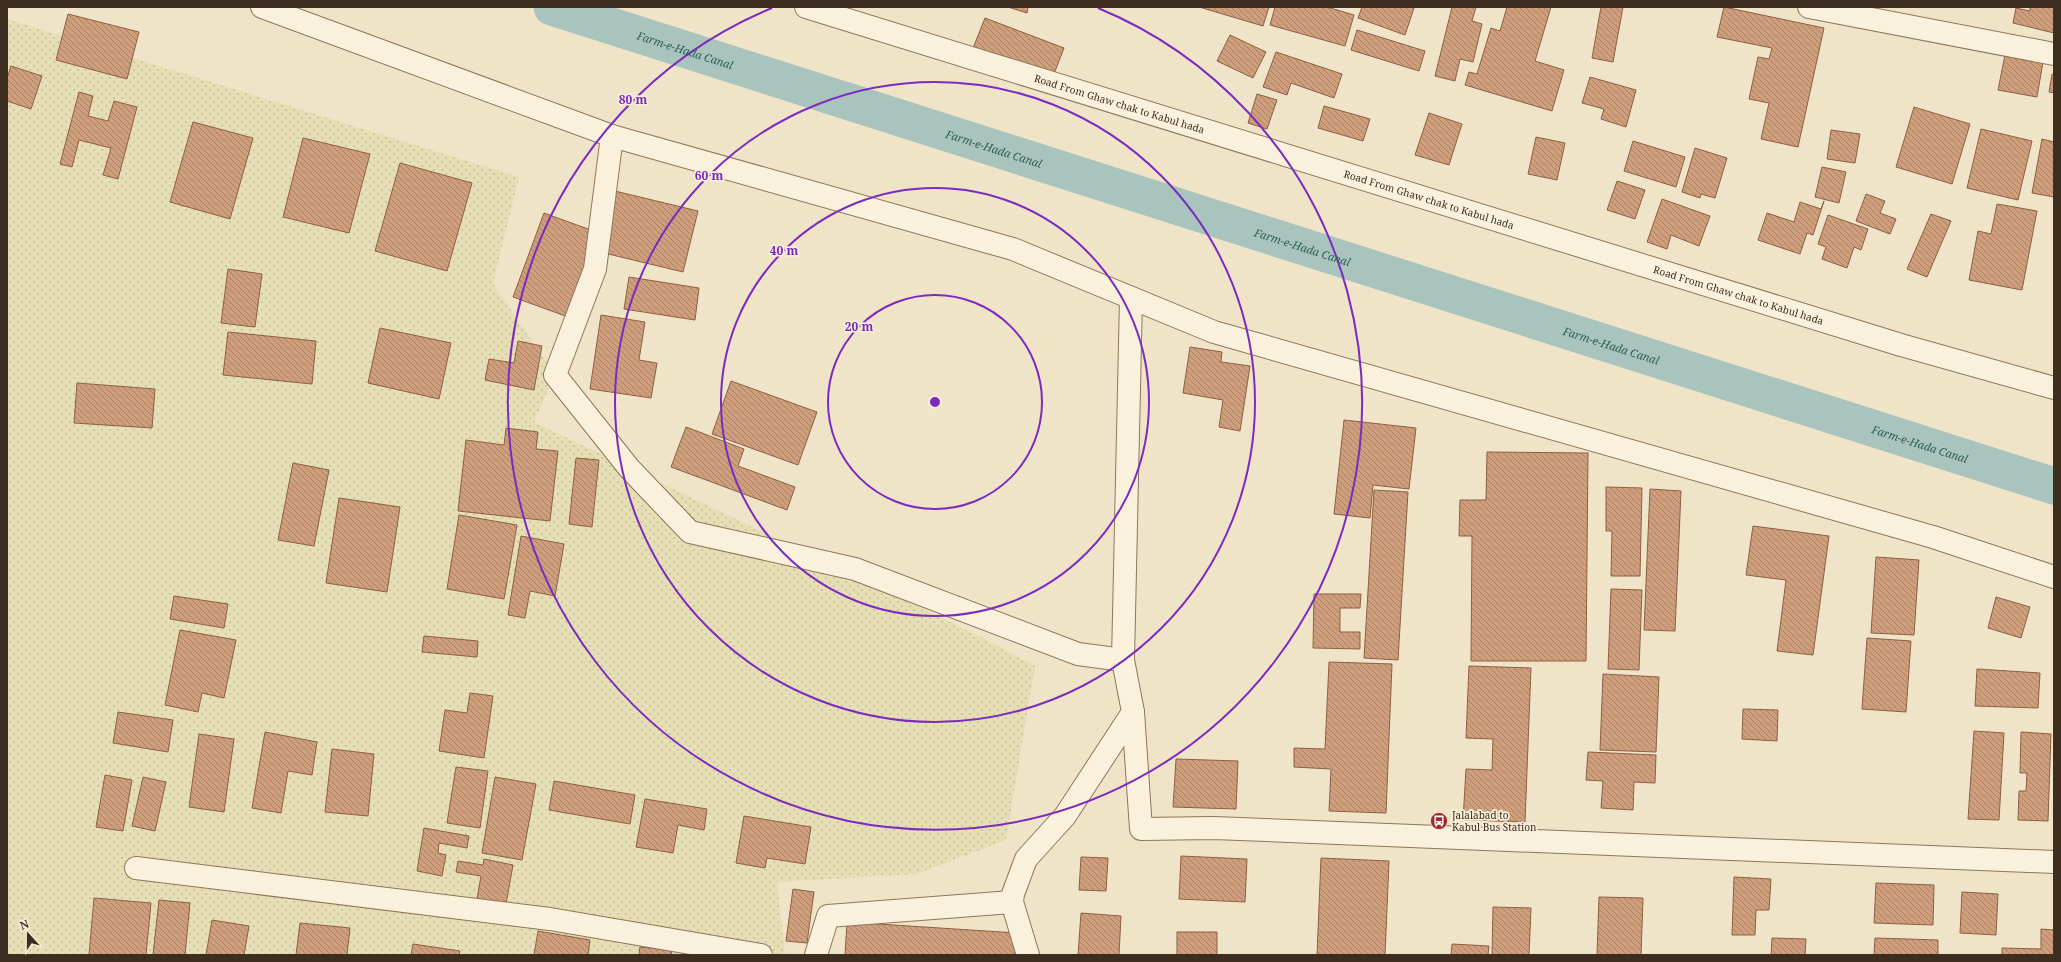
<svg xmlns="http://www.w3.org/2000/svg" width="2061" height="962" font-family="'Noto Serif',serif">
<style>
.farmland{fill:url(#farmland-dots)}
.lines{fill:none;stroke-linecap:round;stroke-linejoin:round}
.canal{stroke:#a9c4bc;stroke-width:37}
.building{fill:url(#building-back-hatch);stroke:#8d5f41}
.minor-casing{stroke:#8d765c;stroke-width:24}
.minor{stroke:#faf1dc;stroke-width:22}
.ring{fill:none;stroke:#7b2cbf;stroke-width:2}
.labels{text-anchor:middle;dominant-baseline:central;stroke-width:3.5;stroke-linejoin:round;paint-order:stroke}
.street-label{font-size:10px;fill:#3d2e20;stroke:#f7eed8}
.poi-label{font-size:10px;fill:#3d2e20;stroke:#f7eed8;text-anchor:start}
.water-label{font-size:11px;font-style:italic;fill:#2f5d5a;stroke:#f7eed8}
.centre{fill:#7b2cbf;stroke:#f7eed8;stroke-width:2}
.ring-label{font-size:12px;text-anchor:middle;font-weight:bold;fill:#7b2cbf;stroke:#f7eed8;stroke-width:3.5;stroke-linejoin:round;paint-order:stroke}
</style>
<defs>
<pattern id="farmland-dots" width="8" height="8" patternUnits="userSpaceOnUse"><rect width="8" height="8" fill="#e6deb5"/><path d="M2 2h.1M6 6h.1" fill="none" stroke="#c6bf9b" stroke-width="1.8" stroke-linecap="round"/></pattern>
<pattern id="building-back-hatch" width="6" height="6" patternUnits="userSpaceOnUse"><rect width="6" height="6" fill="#cf9f7d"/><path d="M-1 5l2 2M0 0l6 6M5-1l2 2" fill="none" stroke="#a98266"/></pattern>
</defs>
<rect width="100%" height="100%" fill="#f0e4c8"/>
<path class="farmland" d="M7 19 519 177 493 284 555 375 534 422 979 636 1035 666 1006 840 917 874 777 882 785 955H7Z"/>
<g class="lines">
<path class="canal" id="s1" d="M552 7 2054 486"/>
</g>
<path class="building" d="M1008 7H1028L1027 13Z
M1199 7H1269L1263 26Z
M1275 7H1327L1354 15 1345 46 1270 25Z
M1362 7H1412L1414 8 1405 35 1358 18Z
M1452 7H1476L1472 21 1482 24 1473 62 1460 59 1455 81 1435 76Z
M1507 7H1551L1535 61 1564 70 1552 111 1465 85 1469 72 1477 74 1491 28 1500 31Z
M1601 7H1623L1613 62 1592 58Z
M1724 7 1824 28 1798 147 1761 139 1769 103 1749 99 1758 57 1769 59 1772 48 1717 37Z
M2030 7H2054V33L2013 23 2016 8 2030 11Z
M68 14 139 32 127 79 56 60Z
M985 18 1064 48 1052 79 973 48Z
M1357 30 1425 51 1419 71 1351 50Z
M1230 35 1266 52 1253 78 1217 61Z
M1276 52 1342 74 1334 98 1291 83 1287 95 1263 87Z
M2005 55 2043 62 2037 97 1998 90Z
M11 66 42 76 31 109 7 101V78Z
M2052 74 2054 75V93L2049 92Z
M1590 77 1636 90 1626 127 1601 119 1604 109 1582 103Z
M79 92 93 96 88 116 108 121 114 101 137 107 118 179 103 175 111 148 79 140 72 167 60 164Z
M1257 94 1277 100 1267 129 1248 123Z
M1324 106 1370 119 1363 141 1318 128Z
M1914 107 1970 124 1952 184 1896 167Z
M1429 113 1462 124 1449 165 1415 155Z
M193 122 253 138 230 219 170 202Z
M1981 129 2032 141 2018 200 1967 188Z
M1831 130 1860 134 1855 163 1827 159Z
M1536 137 1565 143 1557 180 1528 174Z
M303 138 370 154 349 233 283 217Z
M2042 139 2054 142V197L2032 193Z
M1633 141 1685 157 1676 187 1624 171Z
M1695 148 1727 158 1715 198 1701 194 1700 198 1682 192Z
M400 163 472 183 447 271 375 251Z
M1822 167 1846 172 1839 203 1815 197Z
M1617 181 1645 190 1635 219 1607 210Z
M615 191 698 211 683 272 600 252Z
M1866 194 1885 201 1880 213 1896 219 1890 234 1856 221Z
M1662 199 1710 216 1699 246 1671 235 1667 249 1647 242Z
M1824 201 1813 235 1807 233 1800 254 1758 240 1767 213 1794 222 1800 202 1821 209Z
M1997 204 2037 211 2022 290 1969 280 1978 231 1991 234Z
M544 213 599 233 568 317 513 297Z
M1931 214 1951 221 1927 277 1907 269Z
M1828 215 1868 229 1861 250 1854 247 1847 268 1822 259 1826 247 1818 244Z
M228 269 262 274 255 327 221 323Z
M629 277 699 288 695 320 624 309Z
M601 315 645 322 639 360 657 363 651 398 590 389Z
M380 328 451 343 439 399 368 383Z
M228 332 316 341 312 384 223 375Z
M518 341 542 346 534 390 485 380 489 359 514 363Z
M1190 347 1222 352 1221 362 1250 366 1240 431 1219 427 1223 400 1183 393Z
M731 381 817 412 798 465 712 434Z
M77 383 155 389 152 428 74 423Z
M1344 420 1416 428 1409 489 1373 485 1370 518 1334 514Z
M686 427 744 449 738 466 795 487 787 510 671 467Z
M506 428 538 432 536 449 558 451 550 521 458 511 466 440 504 445Z
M1487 452 1588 453 1586 661H1471L1472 536H1459L1460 500H1486Z
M576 458 599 460 592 527 569 524Z
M293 463 329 470 314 546 278 540Z
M1606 487 1642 488 1640 576H1611L1612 531H1606Z
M1650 489 1681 491 1675 631 1644 630Z
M1374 490 1408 492 1398 660 1364 658Z
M339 498 400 507 387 592 326 583Z
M459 515 517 525 504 599 447 589Z
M1753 526 1829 536 1813 655 1777 651 1786 580 1746 575Z
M521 536 564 544 555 596 530 591 525 618 508 615Z
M1876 557 1919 560 1914 635 1871 633Z
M1611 589 1642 590 1639 670 1608 669Z
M1314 594H1361L1360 608H1340V632H1360V649L1313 648Z
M174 596 228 604 224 628 170 619Z
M1996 597 2030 607 2021 638 1988 628Z
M180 630 236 640 224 698 202 693 198 712 165 705Z
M424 636 478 641 477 657 422 652Z
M1867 638 1911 641 1906 712 1862 709Z
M1329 662 1392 664 1386 813 1329 811 1331 769 1294 767V748L1325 749Z
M1469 666 1531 668 1525 822 1463 820 1466 769 1492 770 1493 739 1466 738Z
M1977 669 2040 673 2038 708 1975 706Z
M1603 674 1659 677 1656 752 1600 750Z
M470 693 493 696 484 758 439 751 445 710 467 713Z
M1743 709 1778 710 1777 741 1742 739Z
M118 712 173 720 168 752 113 743Z
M1974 731 2004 733 1999 820 1968 819Z
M265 732 317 742 312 775 288 771 281 813 252 808Z
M2021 732 2051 734 2048 821 2018 820 2019 791H2026L2027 773H2020Z
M199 734 234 739 224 812 189 807Z
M332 749 374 754 368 816 325 812Z
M1588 752 1656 755 1655 783 1634 782 1633 810 1601 808 1603 781 1586 780Z
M1176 759 1238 761 1236 809 1173 807Z
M456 767 488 771 480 828 447 823Z
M105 775 132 780 123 831 96 827Z
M143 777 166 782 155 831 132 826Z
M495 777 536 784 522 860 482 853Z
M554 781 635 795 630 824 549 810Z
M645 799 707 809 704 830 678 825 673 853 636 847Z
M744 816 811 827 805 864 767 858 765 868 736 863Z
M424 828 469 836 467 848 439 843 438 853 446 855 442 876 417 871Z
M1181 856 1247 859 1245 902 1179 899Z
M1081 857 1108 858 1106 891 1079 890Z
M1321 858 1389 861 1385 955H1317Z
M484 859 513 865 506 904 477 899 481 876 456 872 458 861 483 865Z
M1734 877 1771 879 1769 910H1756L1755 935H1732Z
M1876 883 1934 885 1933 925 1874 923Z
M793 889 814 892 807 943 786 941Z
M1962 892 1998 894 1996 935 1960 933Z
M1599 897 1643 898 1641 955H1597Z
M94 898 151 903 146 955H89Z
M159 900 190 903 185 955H153Z
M1493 907 1531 908 1529 955H1492Z
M1081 913 1121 916 1119 955H1078Z
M212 920 249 926 244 955H206Z
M847 922 1017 933 1015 955H845Z
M300 923 350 928 347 955H296Z
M2041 929 2054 930V955H2002V948L2041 949Z
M538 931 590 940 588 955H534Z
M1177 932H1217V955H1177Z
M1772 938 1806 939 1805 955H1771Z
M1875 938 1938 940V955H1874Z
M413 944 460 951 459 955H411Z
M1452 944 1489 946 1488 955H1451Z
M640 947 672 950 671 955H639Z"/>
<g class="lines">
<defs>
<g id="minor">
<path d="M262 7 612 136 1013 249 1214 332 1933 537 2054 577"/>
<path id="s2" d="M806 7 1901 345 2054 388"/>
<path d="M1809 7 2054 54"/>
<path d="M612 136 595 269 555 375 629 468 690 532 855 569 1078 654 1123 660"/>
<path d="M1133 712 1141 829 1214 828 2054 862"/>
<path d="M136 868 550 919 761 955"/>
<path d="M816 955 828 916 1012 902"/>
<path d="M1028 955 1012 902 1013 894 1026 859 1065 816 1133 712 1123 660 1131 298"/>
</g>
</defs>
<use href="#minor" class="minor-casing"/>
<use href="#minor" class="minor"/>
</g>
<g class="ring">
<circle cx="935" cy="402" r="107"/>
<circle cx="935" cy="402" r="214"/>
<circle cx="935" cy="402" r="320"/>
<path d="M1098 8A427 427 0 1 1 772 8"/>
</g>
<defs>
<symbol id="bus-disc" viewBox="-11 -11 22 22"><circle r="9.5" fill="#9e2a2b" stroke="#f7eed8"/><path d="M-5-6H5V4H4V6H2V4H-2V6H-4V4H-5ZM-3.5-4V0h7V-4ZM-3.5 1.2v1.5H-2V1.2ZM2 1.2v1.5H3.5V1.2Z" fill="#fff"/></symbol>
</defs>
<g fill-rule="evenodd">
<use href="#bus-disc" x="1429" y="811" width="20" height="20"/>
</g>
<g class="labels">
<g class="street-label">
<text stroke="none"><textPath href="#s2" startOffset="328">Road From Ghaw chak to Kabul hada</textPath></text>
<text stroke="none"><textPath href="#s2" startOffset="652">Road From Ghaw chak to Kabul hada</textPath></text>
<text stroke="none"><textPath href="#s2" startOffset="976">Road From Ghaw chak to Kabul hada</textPath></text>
</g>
<g class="poi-label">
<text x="1452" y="815">Jalalabad to<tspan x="1452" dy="12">Kabul Bus Station</tspan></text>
</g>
<g class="water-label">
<text stroke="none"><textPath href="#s1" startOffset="140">Farm-e-Hada Canal</textPath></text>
<text stroke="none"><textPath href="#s1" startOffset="464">Farm-e-Hada Canal</textPath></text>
<text stroke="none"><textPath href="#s1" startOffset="788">Farm-e-Hada Canal</textPath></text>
<text stroke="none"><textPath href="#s1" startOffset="1112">Farm-e-Hada Canal</textPath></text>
<text stroke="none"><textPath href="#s1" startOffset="1436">Farm-e-Hada Canal</textPath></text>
</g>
</g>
<circle cx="935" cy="402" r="6" class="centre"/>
<g class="ring-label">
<text x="633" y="104">80 m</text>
<text x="709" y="180">60 m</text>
<text x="784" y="255">40 m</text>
<text x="859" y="331">20 m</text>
</g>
<rect width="2061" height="962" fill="none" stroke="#3d2e20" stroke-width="16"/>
<g transform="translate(28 934) rotate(339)" stroke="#f7eed8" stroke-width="3" paint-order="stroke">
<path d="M0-3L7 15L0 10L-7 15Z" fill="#3d2e20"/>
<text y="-6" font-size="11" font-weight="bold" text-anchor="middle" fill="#3d2e20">N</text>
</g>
</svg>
